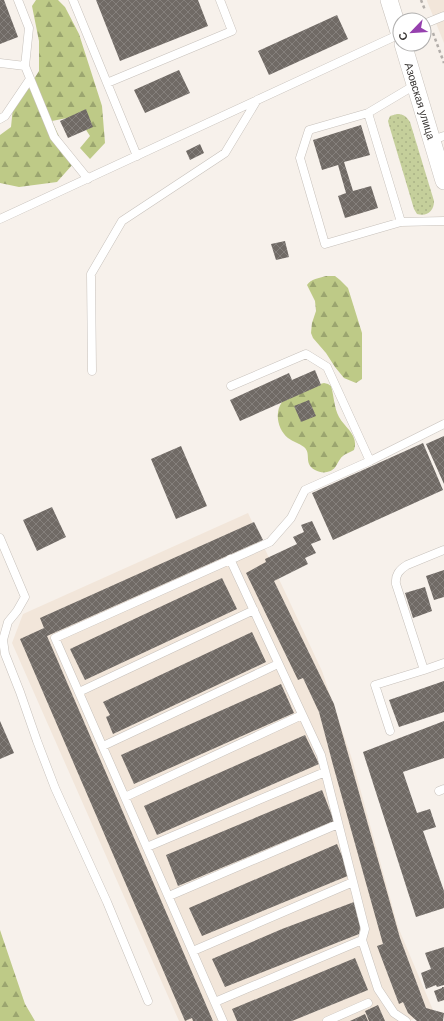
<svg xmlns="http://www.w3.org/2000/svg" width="444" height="1021" font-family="'DM Sans',sans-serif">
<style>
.built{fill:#f2e6da}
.grass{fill:url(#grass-dots)}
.forest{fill:url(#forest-firs)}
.building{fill:url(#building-cross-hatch)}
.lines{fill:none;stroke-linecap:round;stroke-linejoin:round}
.lane-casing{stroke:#c7c1bb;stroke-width:9}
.street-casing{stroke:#c7c1bb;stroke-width:18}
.path{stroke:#b3aeaa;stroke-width:2.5;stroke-dasharray:3 3;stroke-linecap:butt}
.lane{stroke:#fff;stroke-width:8}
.street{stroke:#fff;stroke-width:17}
.labels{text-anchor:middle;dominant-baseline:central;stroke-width:4;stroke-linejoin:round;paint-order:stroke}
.street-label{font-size:11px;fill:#393634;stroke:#fff}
</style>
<defs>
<pattern id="grass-dots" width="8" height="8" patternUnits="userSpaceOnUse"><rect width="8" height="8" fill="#c5cf9b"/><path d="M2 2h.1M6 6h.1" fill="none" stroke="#aab286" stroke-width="1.8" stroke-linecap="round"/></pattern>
<pattern id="forest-firs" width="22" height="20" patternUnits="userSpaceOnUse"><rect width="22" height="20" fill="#beca87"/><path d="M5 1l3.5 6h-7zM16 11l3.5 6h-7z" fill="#9ba56f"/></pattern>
<pattern id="building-cross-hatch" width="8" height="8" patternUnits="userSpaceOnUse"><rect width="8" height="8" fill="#706a65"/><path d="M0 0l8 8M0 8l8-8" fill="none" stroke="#85807c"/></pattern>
</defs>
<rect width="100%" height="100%" fill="#f7f1eb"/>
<path class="built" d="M427 0H444V43L427 1Z
M248 513 322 671 352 759 398 927 433 1010 409 1021H179L12 643 23 614Z"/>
<path class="grass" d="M397 114C403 114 406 116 410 122L434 201C434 211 427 217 417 214L414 209 389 125 388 121 390 116Z"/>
<path class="forest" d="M36 0H58L65 7 79 34 102 106 105 143 90 159 80 148 90 136 77 116 52 121 63 145 73 164 57 182 19 187 0 183V135L11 127 13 107 26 92 39 71V41L32 6Z
M326 276H335L340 280 348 288 362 333V379L356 383 344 378 335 367 326 353 313 338 311 333 312 323 316 311 315 301 307 285C311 279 319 278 326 276Z
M324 383 328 384 331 386C334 396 334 408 339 417 345 428 359 435 354 450 351 452 347 453 344 455 336 461 338 470 327 472 323 473 319 472 315 470 303 463 312 454 304 447 299 443 293 442 288 438 278 430 274 413 282 402L320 384Z
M0 930 25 1004 35 1021H0Z"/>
<path class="building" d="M0 0H4L18 37 0 44Z
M96 0H198L208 26 120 61Z
M337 15 348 39 269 75 258 51Z
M179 70 190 93 145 113 134 90Z
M86 109 93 127 68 138 60 121Z
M361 125 370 155 344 162 353 191 371 186 378 208 345 218 338 196 346 193 338 165 322 170 313 140Z
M200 144 204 153 190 160 186 151Z
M285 241 289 257 276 260 271 244Z
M315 370 321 385 240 421 230 400 289 373 292 380Z
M309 400 316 416 301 422 294 406Z
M444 436V484L426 444Z
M423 443 443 490 333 540 312 493Z
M181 446 207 506 176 519 151 459Z
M52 507 66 537 37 551 23 520Z
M312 521 321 540 311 544 316 553 305 558 308 564 274 581 334 704 400 938 426 1008 444 1013 443 1021H417L408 1013 403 1002 399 1004 377 946 383 944 333 765 319 712 303 678 298 680 246 573 266 562 265 559 297 544 293 537 304 532 301 525Z
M254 522 263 540 47 636 213 1021H193L192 1018 185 1021 20 639 44 628 40 618Z
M444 570V597L434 600 426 576Z
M222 578 237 609 85 680 70 649Z
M425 587 432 611 413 618 405 593Z
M252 632 266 662 113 734 106 717 110 715 103 702Z
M444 681V712L399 727 389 700Z
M281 684 294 713 134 784 121 755Z
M0 721 14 753 0 759Z
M444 721V758L403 772 417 813 430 809 436 827 423 831 444 891V908L416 917 363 752Z
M305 735 319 764 157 835 144 806Z
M322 790 334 821 178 886 166 855Z
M337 844 350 875 202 936 189 908Z
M354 902 361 923 359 934 225 987 212 959 282 929Z
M444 947V985L437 987 436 985 426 989 421 973 431 969 425 953Z
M355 958 368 990 292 1021H237L232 1009Z
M442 987H444V1000L438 1002 434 991 442 988Z
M378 1005 385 1021H369L365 1011Z
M365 1014 368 1021H350Z"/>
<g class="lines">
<defs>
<path id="lane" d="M18 0 29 28 25 66 54 137 88 179
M73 0 137 156
M424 24 444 16
M0 63 25 66
M107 83 232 31 220 0
M415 85 368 113 401 222 444 221
M368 113 309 130 300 158 325 244 401 222
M0 119 5 116 30 79
M432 140 444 136
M0 219 400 34
M92 371 91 274 122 221 225 153 257 100
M231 386 306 354 327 367 370 461
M0 538 25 597 17 611 8 622 3 640 5 654 20 692 37 741 55 788 107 902 148 1001
M444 550 407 565C399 570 395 575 396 584L424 670 444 663
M230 559 321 755 365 929 362 940 378 989 394 1013 406 1021
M79 692 254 610
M390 731 375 685 424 670
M103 746 278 664
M439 791 444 789
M125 797 302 715
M147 847 325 772
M169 896 338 824
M193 951 353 882
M215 1002 362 940
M223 1021 55 638 270 542 291 518 305 490 370 461 444 424
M327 1021 368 1003"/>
<path id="street" d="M389 0 400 35
M403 44 444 181"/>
</defs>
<use href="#lane" class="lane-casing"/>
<use href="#street" class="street-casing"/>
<path class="path" d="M421 0 425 10
M433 33 444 63"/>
<use href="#lane" class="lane"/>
<use href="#street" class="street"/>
</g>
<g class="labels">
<g class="street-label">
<text transform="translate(420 101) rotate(73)">Азовская улица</text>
</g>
</g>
<g transform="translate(412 32) rotate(245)"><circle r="19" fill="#ffffff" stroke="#b0afae"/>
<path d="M0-3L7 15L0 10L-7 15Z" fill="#9640ae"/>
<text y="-6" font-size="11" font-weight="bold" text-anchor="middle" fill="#393634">С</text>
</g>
</svg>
